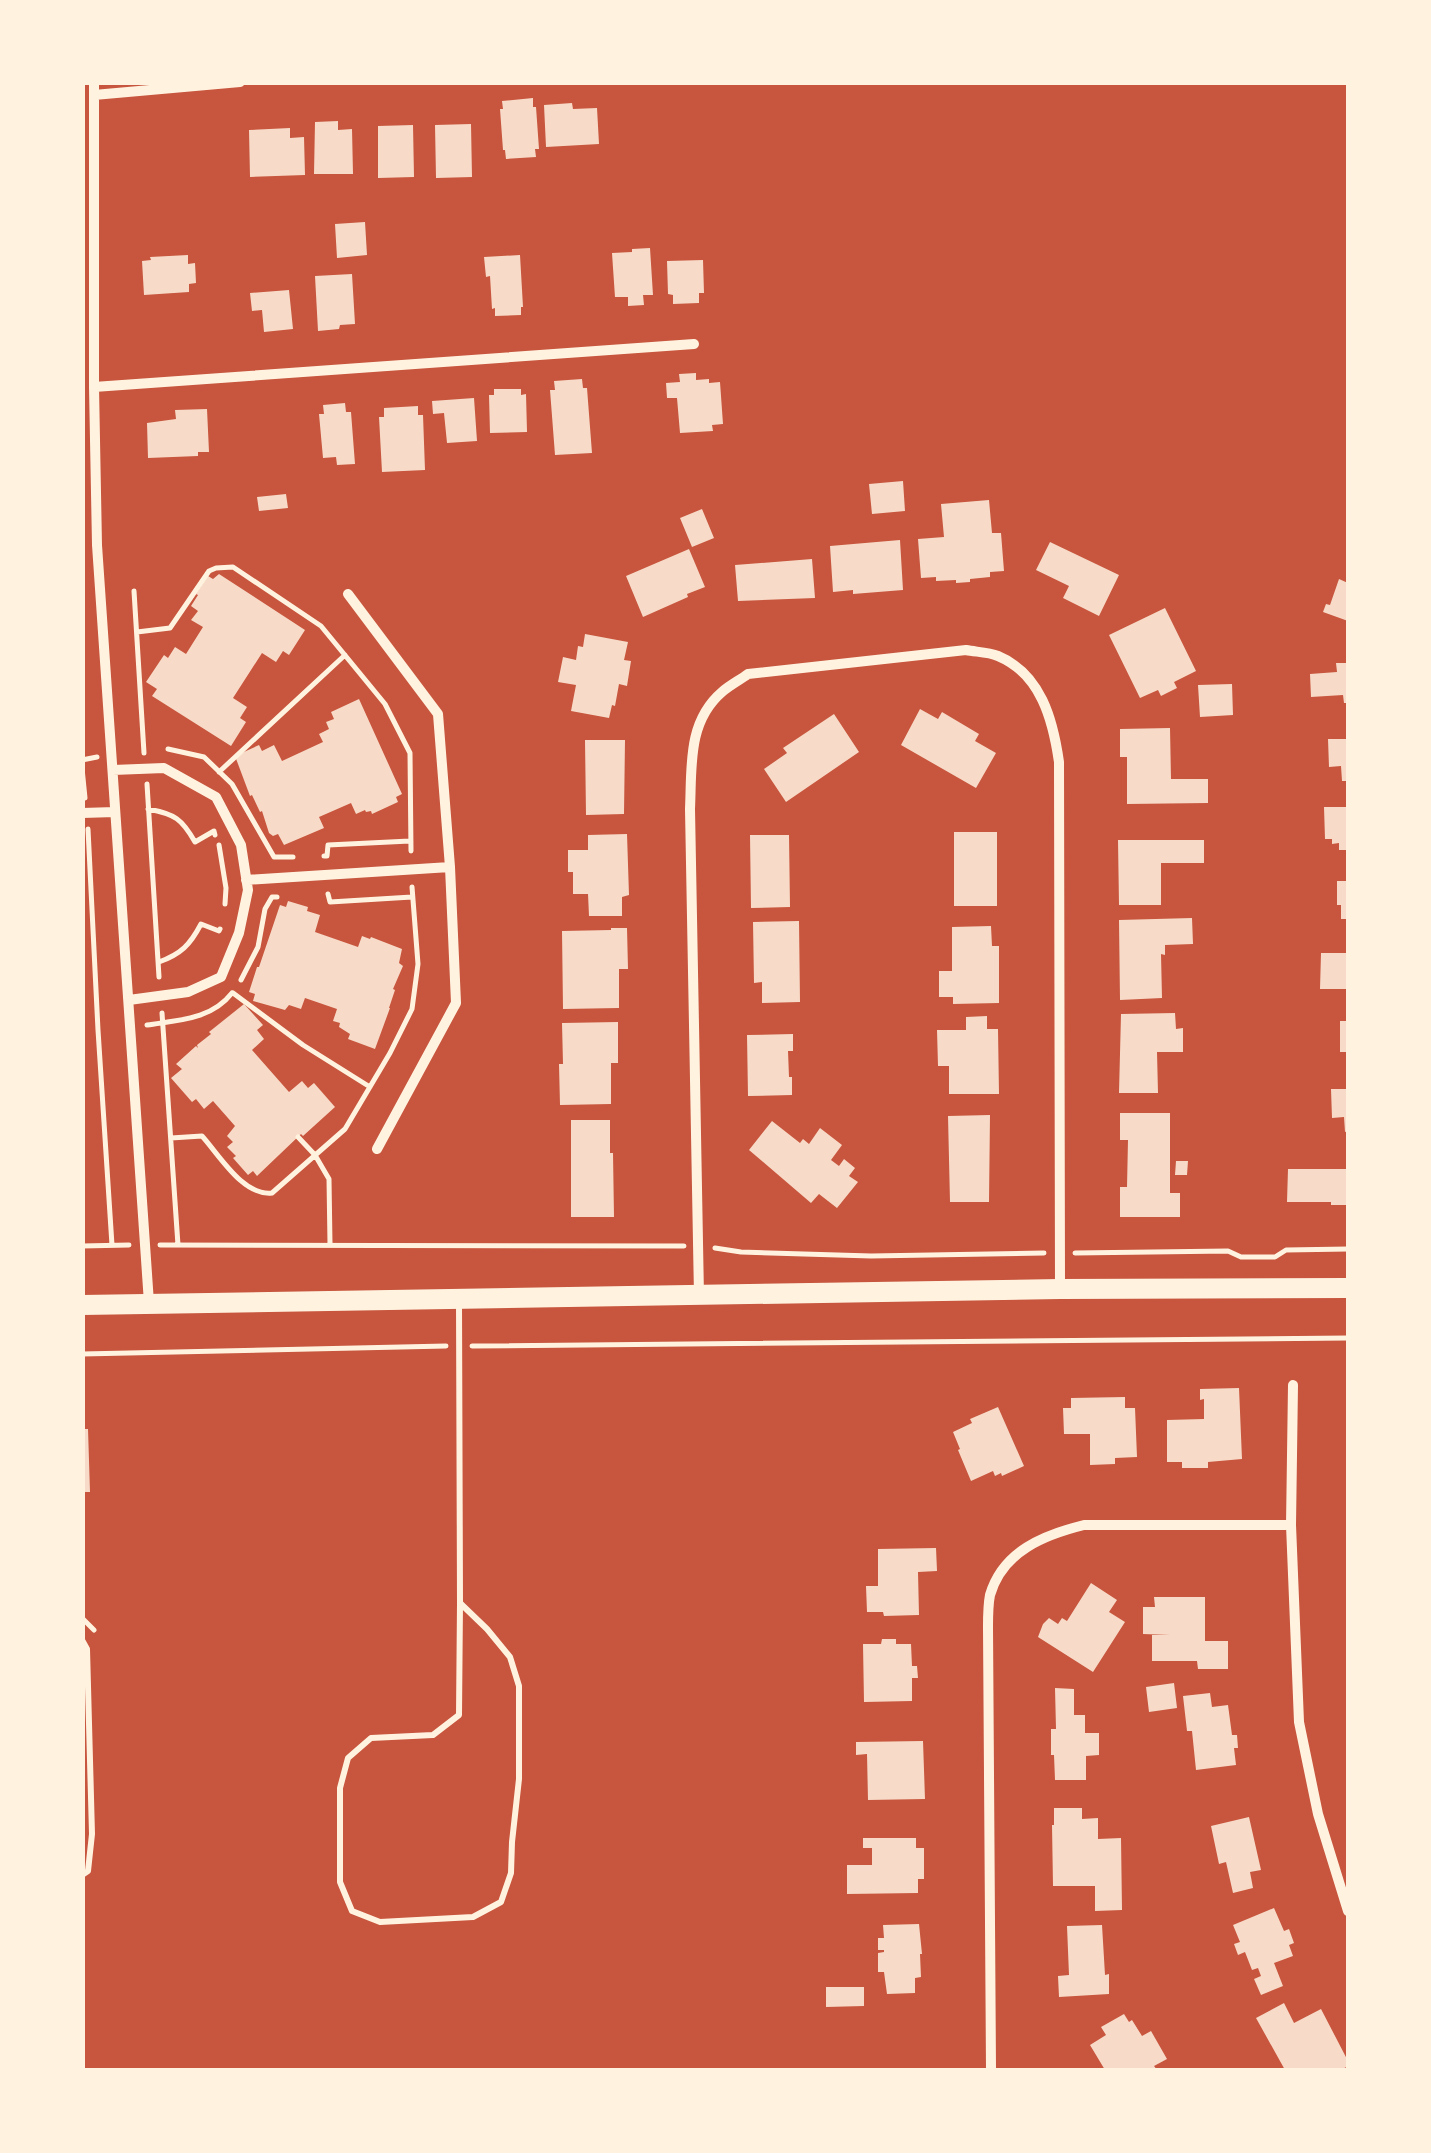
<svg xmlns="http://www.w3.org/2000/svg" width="1431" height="2153" font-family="'Source Serif 4',serif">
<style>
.building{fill:#f7dbc8}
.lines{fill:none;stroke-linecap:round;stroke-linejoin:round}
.path{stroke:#fff3e0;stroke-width:5}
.service{stroke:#fff3e0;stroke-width:6}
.minor{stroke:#fff3e0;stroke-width:10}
.secondary{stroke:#fff3e0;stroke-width:20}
</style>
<rect width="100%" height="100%" fill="#c8553d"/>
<path class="building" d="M533 98V107H536L539 149H535L536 157 506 159 505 150H503L500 109H503L502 101Z
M572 103 573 109 597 108 599 144 546 147 544 105Z
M338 121V130L352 129 353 174H314L315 122Z
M471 124 472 177 436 178 435 125Z
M413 125 414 177 378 178V126Z
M290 128V138L304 137 305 175 250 177 249 130Z
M365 222 367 255 337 258 335 224Z
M650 248 653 295H643L644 305 628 306V297H615L612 253 632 252V249Z
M188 255V264L195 263 196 283 189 284V292L144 295 142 261 151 260 150 257Z
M520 255 523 307H521V315L495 316V308L492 309 490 276 486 277 484 257Z
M703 260 704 293H699V303L673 304V295L668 294 667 261Z
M352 274 355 324 340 325 339 329 318 331 315 276Z
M289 290 293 329 264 332 262 310 252 311 250 293Z
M696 373V380L709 379V383L720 382 723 424 712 425 713 431 680 433 677 398H667L666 383 680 382 679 374Z
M582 379 583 388H587L592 453 555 455 550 390H555L554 381Z
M494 389H521V395L526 394 527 432 490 433 489 395H494Z
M474 398 477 441 447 443 444 413 433 414 432 401Z
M345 403 346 412H351L355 464 337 465 336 457 323 458 319 414H324L323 405Z
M418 406V415H423L425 470 382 472 379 417H384V408Z
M207 409 209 452H198V456L148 458 147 423 176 419 175 410Z
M903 481 905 511 872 514 869 484Z
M286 494 288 508 259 511 257 497Z
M989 500 992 533H1001L1004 571 990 572V577L970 579V582L956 583V580L936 581V577L921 578 918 539 944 537 941 504Z
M702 509 714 538 692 547 680 518Z
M900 540 903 590 853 594V590L833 592 830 546Z
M1050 542 1119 575 1099 616 1063 598 1069 586 1036 570Z
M689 549 705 587 687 594 688 597 643 617 626 576Z
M812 559 815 598 738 601 735 565Z
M219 574 305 630 289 655 283 651 276 662 262 653 233 698 247 707 240 718 246 722 231 746 152 696 157 689 146 682 164 655 168 658 175 647 186 654 203 627 191 620 198 611 191 606 198 595 196 594 208 576 213 579Z
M1339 579 1348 583V621L1323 612 1326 604 1330 605Z
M1165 608 1196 671 1174 682 1177 688 1161 696 1158 690 1140 698 1109 635Z
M585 634 628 642 624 660 631 661 627 686 619 684 615 706 612 705 609 718 571 711 576 685 558 682 563 657 576 660 578 646 583 647Z
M1336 663H1348V703H1344L1343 695 1311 697 1310 674 1337 672Z
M1232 684 1233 715 1200 717 1198 685Z
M359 699 402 794 396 797 398 802 372 814 371 811 366 812 365 810 356 814 351 803 319 817 324 828 284 845 278 834 273 836 269 833 262 811 260 812 252 795 250 796 235 756 259 745 262 751 274 745 282 761 323 742 319 734 329 729 326 722 334 719 331 712Z
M920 709 938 719 942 712 979 734 975 741 996 753 976 788 901 745Z
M834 714 859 752 786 802 764 769 787 753 783 748Z
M1170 728 1171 779H1208V803L1127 804V757H1120V729Z
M1328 739H1348V781H1342L1341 766 1329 767Z
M585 740H625L624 814 586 815Z
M1324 807H1348V850H1339V843L1332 844V839H1325Z
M954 832H997V906H954Z
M627 834 629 895 622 897V916H589L588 894H573V872H568V850H588V835Z
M750 835H789L790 907 751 908Z
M1118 840H1204V863H1161V905H1119Z
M1337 881H1348V919H1341V905H1337Z
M288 901 308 907 307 911 320 915 315 932 358 947 362 936 370 939 371 937 402 949 399 963 403 966 393 989 395 990 389 1008H390L375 1049 348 1039 350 1034 339 1027 340 1023 333 1021 337 1009 305 998 301 1009 289 1005 285 1010 253 1001 255 994 249 992 257 967H259L280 905 286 907Z
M1192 918 1193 944 1165 945V955L1161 954 1162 998 1120 1000 1119 920Z
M799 921 800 1002 762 1003V982L754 983 753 922Z
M991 926 992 946H999V1003L953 1004V997H939V971H952V927Z
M611 928H627L628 969H619V1008L563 1009 562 931 611 930Z
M1321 953H1348V989H1320Z
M244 1004 263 1025 257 1030 264 1039 252 1050 289 1092 302 1081 308 1088 314 1083 335 1107 303 1136 301 1134 257 1176 253 1171 248 1175 233 1158 236 1156 227 1147 233 1142 227 1136 235 1126 213 1101 204 1109 196 1099 192 1102 171 1078 182 1069 176 1064 196 1046 198 1048 197 1045 211 1034 209 1032Z
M1175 1013 1176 1029 1183 1028V1052H1157L1158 1093H1119L1121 1014Z
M987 1016V1029H998L999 1094H949V1066H938L937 1030H966V1017Z
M1340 1021H1348V1052H1340Z
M618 1022V1063H611V1104L560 1105 559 1064H563L562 1023Z
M793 1034V1051H788L789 1077H792V1095L748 1096 747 1035Z
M1331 1089H1348V1131L1345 1132 1344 1117 1332 1118Z
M1120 1113H1170V1193H1180V1217H1120V1187H1127L1128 1140H1120Z
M990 1115 989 1202H950L948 1116Z
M571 1120H610V1153H613L614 1217H571Z
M772 1121 800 1143 803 1139 809 1144 820 1128 842 1145 831 1160 839 1166 844 1159 855 1168 849 1176 858 1182 837 1208 819 1194 811 1203 749 1150Z
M1176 1161H1188L1187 1175H1175Z
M1288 1169H1348V1205H1331V1202H1287Z
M1239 1388 1242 1459 1208 1462V1468H1182V1462H1167V1420L1204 1419V1399L1200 1400V1389Z
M1125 1397V1408H1135L1137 1457 1115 1458V1464L1090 1465V1434H1064L1063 1408H1071V1398Z
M998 1407 1024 1466 1002 1476 1001 1473 995 1476 993 1471 971 1481 958 1450 960 1449 953 1432 972 1423 970 1419Z
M82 1429H88L90 1492H82Z
M936 1548 937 1571 918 1572 919 1615 884 1616 883 1612H867L866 1586H878V1549Z
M1091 1583 1117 1600 1109 1612 1125 1622 1093 1672 1038 1637 1043 1624 1049 1618 1058 1624 1062 1618 1067 1621Z
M1154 1597H1205V1641H1228V1669H1198L1197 1661H1152V1635H1170L1143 1634V1607H1155Z
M882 1639H896V1644H911L912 1666H917L918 1678H912V1701L864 1702 863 1644H881Z
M1174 1683 1177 1708 1149 1712 1146 1687Z
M1055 1688 1074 1689V1715H1085V1733H1099V1755L1086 1756V1780H1055L1054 1755H1051V1729H1056Z
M1210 1693 1212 1707 1228 1705 1232 1735H1237L1238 1748H1234L1236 1765 1196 1770 1192 1731H1187L1183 1696Z
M923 1741 925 1799 868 1800 867 1754 856 1755V1742Z
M1054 1808H1082V1819L1098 1818V1839L1121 1838 1122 1910 1095 1911V1886H1053L1052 1825H1054Z
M1249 1817 1261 1870 1250 1872 1253 1888 1233 1893 1226 1862 1219 1864 1211 1826Z
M863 1838H916V1848H924V1879H918V1893L847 1894V1865H872V1848H863Z
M1274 1908 1284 1931 1289 1929 1294 1943 1289 1945 1293 1956 1274 1963 1283 1986 1261 1995 1254 1979 1261 1976 1258 1968 1252 1970 1245 1952 1238 1955 1234 1944 1240 1942 1233 1925Z
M919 1924 922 1954H920L921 1977 915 1978V1993L887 1994 884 1972H878V1953L884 1952V1950H878V1938H884L883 1925Z
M1102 1925 1105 1975 1109 1974V1994L1059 1997 1058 1976 1069 1975 1067 1926Z
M826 1987H864V2006L826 2007Z
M1284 2003 1294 2023 1321 2009 1348 2061V2066L1341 2070H1285L1256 2018Z
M1124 2014 1129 2022 1132 2020 1142 2036 1151 2031 1167 2059 1154 2066 1157 2070H1105L1090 2045 1106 2035 1101 2027Z"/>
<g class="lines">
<path class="path" d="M134 591 144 753
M137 632 170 628 209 571 216 568 233 567 321 626 385 704 410 753 411 851
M168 749 204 757 232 784 274 857H293
M82 760 97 757
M82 768 85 798
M219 772 345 655
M147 784 159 977
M148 809C175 814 182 819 195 842L214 831 215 835
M88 829 98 1030 112 1245
M219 845 226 888 225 904
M324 856H327L328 845 410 841
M328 894 330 902 412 897
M159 962C181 954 190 945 201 924L219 931 220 929
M241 980 258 947 265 909 272 897H277
M233 993 303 1045 370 1087
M162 1013 178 1245
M147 1025C178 1020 211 1020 232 993
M298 1137 315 1155 329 1179 330 1244
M171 1138 202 1136C220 1156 243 1196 272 1193L345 1129 390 1053 412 1009 418 964 412 887
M160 1245C335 1244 510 1247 684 1246
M82 1246 129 1245
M715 1248 741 1252 871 1256 1044 1253
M1075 1253 1228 1251 1241 1257H1275L1286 1250 1348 1249
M472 1346 1348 1338
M82 1354 446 1346
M82 1618 94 1630"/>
<path class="service" d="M459 1301 460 1603
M460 1603 487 1629 510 1657 519 1686V1779L512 1842 511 1873 501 1902 473 1917 380 1922 352 1911 340 1882V1788L348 1758 371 1738 433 1735 459 1715Z
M82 1640 87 1649 92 1834 88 1871 82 1875"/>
<path class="minor" d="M94 82V387L97 545 149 1303
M94 95 240 82
M94 387 694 344
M348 594 438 714 450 867 456 1003 377 1149
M113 770 164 768 216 797 241 845 248 890 239 933 221 977 188 992 129 1000
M82 813 115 812
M246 880 450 867
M699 1296 690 809C692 767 687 722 722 692 730 685 740 680 748 674L966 650C976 652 988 652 998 656 1041 674 1053 720 1059 762L1060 1289
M1293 1385 1291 1525 1299 1722 1318 1814 1348 1911
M991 2070 988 1627C988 1617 988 1605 990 1595 1003 1551 1044 1535 1084 1525H1291"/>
<path class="secondary" d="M82 1305 1060 1289 1348 1288"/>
</g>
<rect width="1431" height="2153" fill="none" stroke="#fff3e0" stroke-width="170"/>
</svg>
